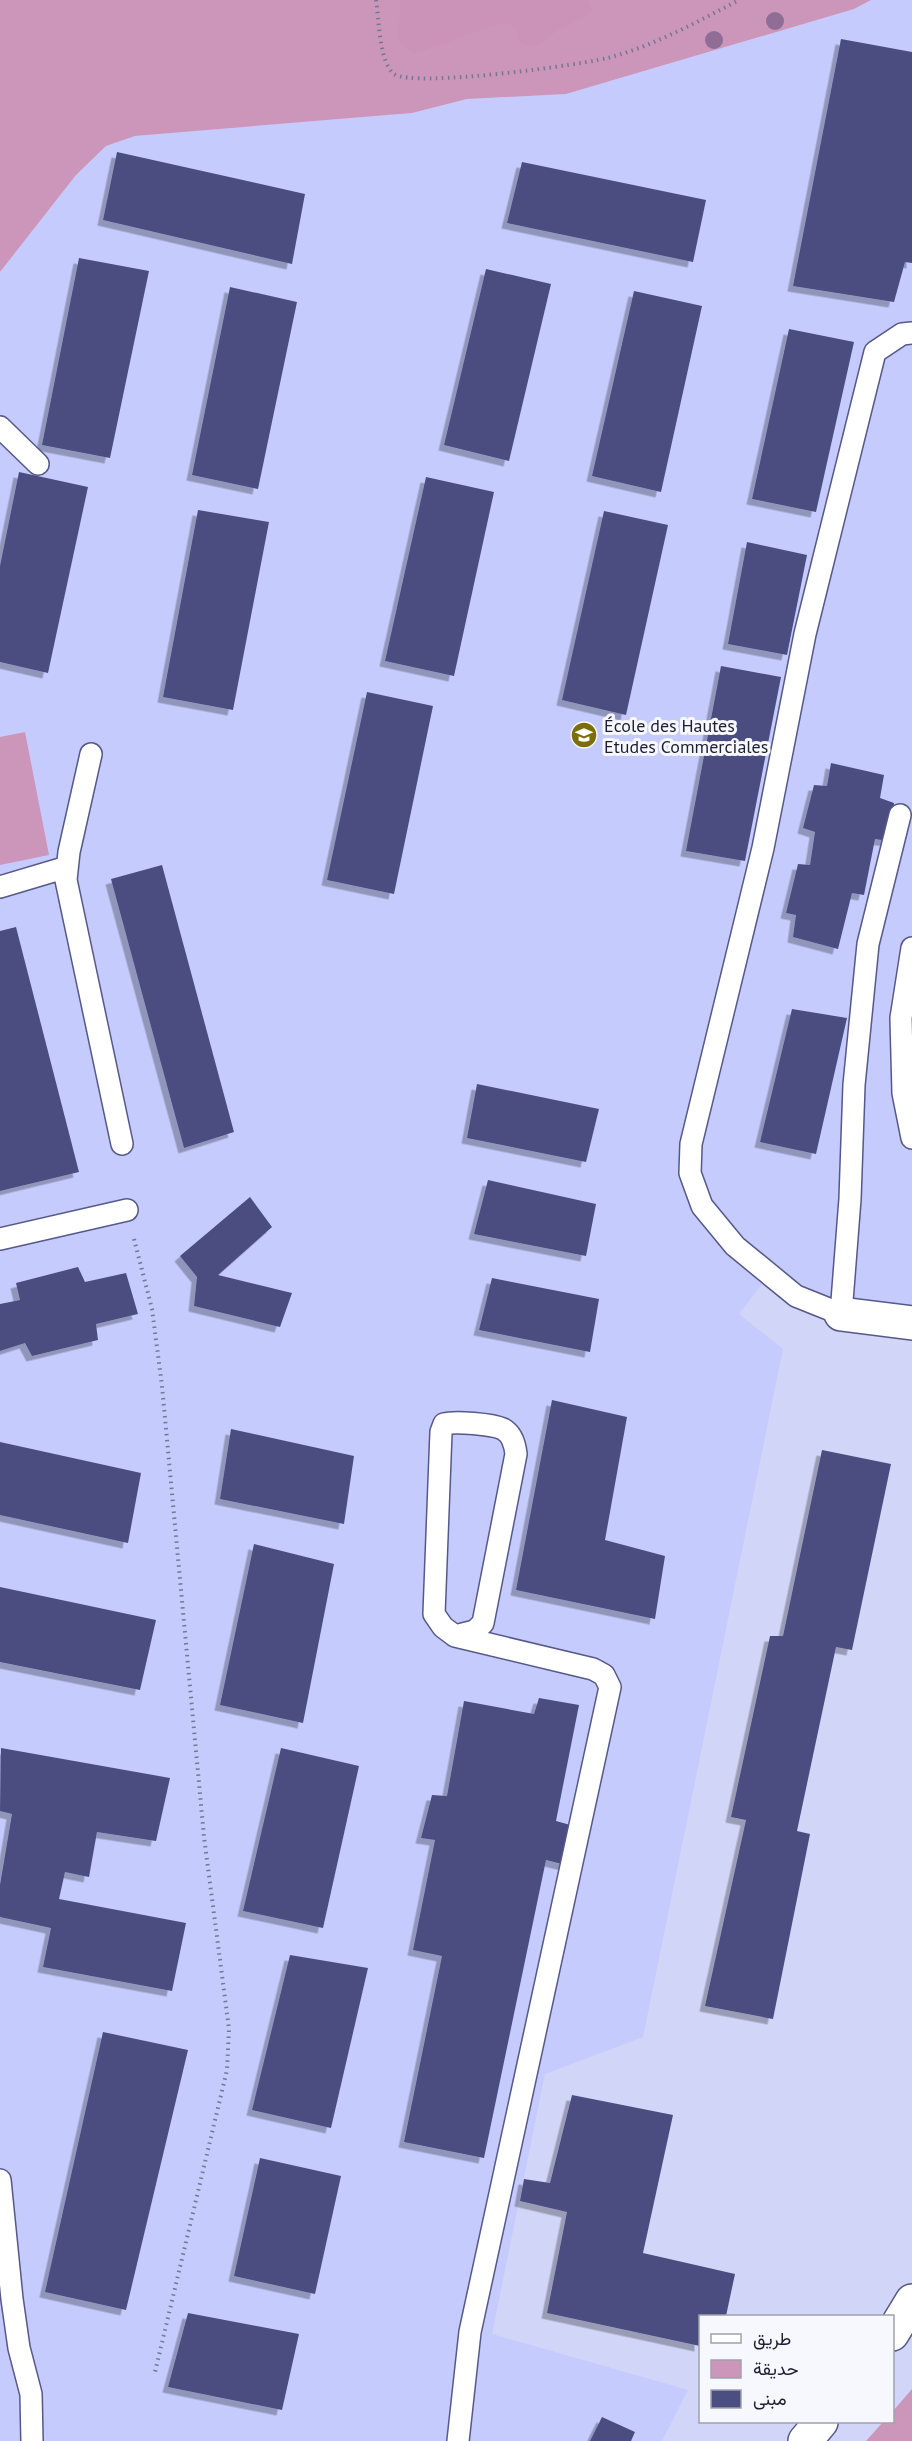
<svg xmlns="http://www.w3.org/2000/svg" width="912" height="2441" font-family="'PT Sans',Vazirmatn,sans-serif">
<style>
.built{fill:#c5cbfd}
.green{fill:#cc96ba}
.forest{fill:#ca93b7}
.building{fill:#4b4e81;filter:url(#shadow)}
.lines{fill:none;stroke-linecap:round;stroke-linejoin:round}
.service-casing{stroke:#555889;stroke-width:24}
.minor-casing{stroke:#555889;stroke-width:36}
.path{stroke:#757892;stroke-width:4;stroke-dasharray:1.5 4.5;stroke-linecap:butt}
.service{stroke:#fff;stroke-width:21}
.minor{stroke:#fff;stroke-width:33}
.tree{fill:#8f6d97}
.labels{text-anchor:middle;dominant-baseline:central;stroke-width:6;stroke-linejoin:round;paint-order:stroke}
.poi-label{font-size:18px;fill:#1c1e32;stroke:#f7f8fe;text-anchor:start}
</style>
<defs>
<filter id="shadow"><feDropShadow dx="-5.5" dy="5.5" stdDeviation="0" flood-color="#0004"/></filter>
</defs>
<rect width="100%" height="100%" fill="#d1d5f7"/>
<path class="built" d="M871 0H912V1311L856 1307 809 1293 769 1275 739 1314 783 1349 643 2037 545 2074 492 2334 688 2390 662 2441H0V272L76 175 106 146 135 136 412 113 467 99 566 94 854 9Z"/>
<path class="green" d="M0 0H871L854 9 566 94 467 99 412 113 135 136 106 146 76 175 0 272Z
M25 732 49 855 0 865V737Z
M912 2389V2441H866L883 2422H892L893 2411Z"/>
<path class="forest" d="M400 0H587L592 10 590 14 558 30 539 45 528 46 519 42 516 30 510 23 496 25 414 54C381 35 406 25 400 0Z"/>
<path class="building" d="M841 39 912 52V263L905 262 894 302 793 286Z
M117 152 305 194 292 264 103 220Z
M522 162 706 200 693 262 507 223Z
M79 258 149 271 110 458 42 445Z
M486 269 551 284 509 461 444 445Z
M230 287 297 302 258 489 192 475Z
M634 291 702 306 661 492 592 476Z
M789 329 854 342 816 512 752 499Z
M19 472 88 487 48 673 0 662V566Z
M426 477 494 492 454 676 385 661Z
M198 510 269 522 233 710 163 697Z
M604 511 668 525 626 715 562 700Z
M747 542 807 555 787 655 728 644Z
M721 666 781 677 745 861 686 851Z
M367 692 433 706 394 894 327 880Z
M831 763 884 775 880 798 894 803 889 841 875 839 864 895 852 893 838 949 793 937 796 915 786 913 798 864 810 865 815 832 803 828 814 785 827 786Z
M162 865 234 1132 184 1148 111 879Z
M16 927 79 1172 0 1191V931Z
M792 1009 847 1018 816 1154 760 1142Z
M477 1084 599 1109 586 1162 467 1138Z
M488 1180 596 1204 586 1256 474 1234Z
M250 1197 272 1227 218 1275 292 1293 280 1327 194 1306 197 1277 180 1256Z
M78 1267 85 1282 126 1273 138 1314 96 1324 98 1340 32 1356 25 1343 0 1351V1304L20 1300 16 1283Z
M492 1278 599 1299 590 1352 479 1330Z
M552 1400 627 1417 605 1540 665 1556 655 1619 516 1590Z
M231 1429 354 1456 344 1524 220 1499Z
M0 1442 141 1473 128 1543 0 1515Z
M822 1450 891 1464 852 1650 836 1647 797 1831 810 1834 773 2019 705 2006 746 1820 731 1817 770 1636H783Z
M254 1544 334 1564 303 1723 220 1705Z
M0 1587 156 1620 140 1690 0 1662Z
M539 1698 579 1705 556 1821 574 1826 566 1865 546 1860 484 2158 404 2142 442 1956 413 1950 435 1840 421 1838 432 1795 447 1796 464 1701 534 1714Z
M1 1748 170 1778 156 1841 97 1832 89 1877 65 1872 59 1899 186 1923 172 1991 43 1967 51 1928 0 1917V1885L12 1814 0 1811Z
M281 1748 359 1766 323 1928 243 1911Z
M290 1955 368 1968 331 2128 252 2110Z
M103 2032 188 2050 126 2310 45 2292Z
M572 2095 673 2115 643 2253 735 2274 726 2316H700V2346L547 2313 567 2212 520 2201 524 2179 550 2183Z
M260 2158 341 2176 315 2294 234 2276Z
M188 2313 299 2334 282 2410 168 2387Z
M602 2417 635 2432 631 2441H590Z"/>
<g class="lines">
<defs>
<path id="service" d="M0 427 38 464
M91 754 69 852 66 880 122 1144
M900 815 868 944 854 1085 850 1199 841 1314 796 1296 735 1246 702 1206 690 1173 691 1144 763 848 805 634 875 352 902 334 912 333
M0 887 67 867
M912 948 901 1018 903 1093 912 1138
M0 1239 127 1210
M455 1636 475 1631 483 1623 516 1454C515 1445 512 1434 503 1429 492 1424 455 1421 444 1424L441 1432 434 1614 443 1627 455 1636 593 1669 604 1675 610 1687 470 2332 458 2441
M0 2180 12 2299 19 2348 31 2394 32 2441"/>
<path id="minor" d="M841 1314 912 1323
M892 2334 912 2301
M805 2441 821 2422"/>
</defs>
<use href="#service" class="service-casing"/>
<use href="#minor" class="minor-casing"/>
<path class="path" d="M376 0C379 18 379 62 394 74 413 88 586 65 615 56 659 43 699 21 739 0
M134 1239 152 1309 162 1386 204 1837 229 2029 227 2070 155 2372"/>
<use href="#service" class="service"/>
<use href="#minor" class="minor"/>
</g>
<g class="tree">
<circle cx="775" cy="21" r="9"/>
<circle cx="714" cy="40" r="9"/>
</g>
<defs>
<symbol id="university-disc" viewBox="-11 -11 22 22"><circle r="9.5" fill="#7b6d08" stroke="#f7f8fe"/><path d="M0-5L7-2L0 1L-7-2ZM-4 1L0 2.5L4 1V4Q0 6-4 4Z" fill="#fff"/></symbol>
</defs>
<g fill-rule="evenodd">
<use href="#university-disc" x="569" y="720" width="30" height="30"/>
</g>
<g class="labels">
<g class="poi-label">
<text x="604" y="725">École des Hautes<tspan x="604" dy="21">Etudes Commerciales</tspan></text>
</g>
</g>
<rect x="699" y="2315" width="195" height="108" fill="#f7f8fe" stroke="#9fa1ac" stroke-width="1.5"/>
<rect x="711" y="2334" width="30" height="9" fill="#ffffff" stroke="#9fa1ac" stroke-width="1.5"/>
<text x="753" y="2345" font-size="18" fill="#1c1e32">طريق</text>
<rect x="711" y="2360" width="30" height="18" fill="#cc96ba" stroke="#9fa1ac" stroke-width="1.5"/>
<text x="753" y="2375" font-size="18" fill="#1c1e32">حديقة</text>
<rect x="711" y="2390" width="30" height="18" fill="#4b4e81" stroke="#9fa1ac" stroke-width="1.5"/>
<text x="753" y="2405" font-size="18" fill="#1c1e32">مبنى</text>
</svg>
